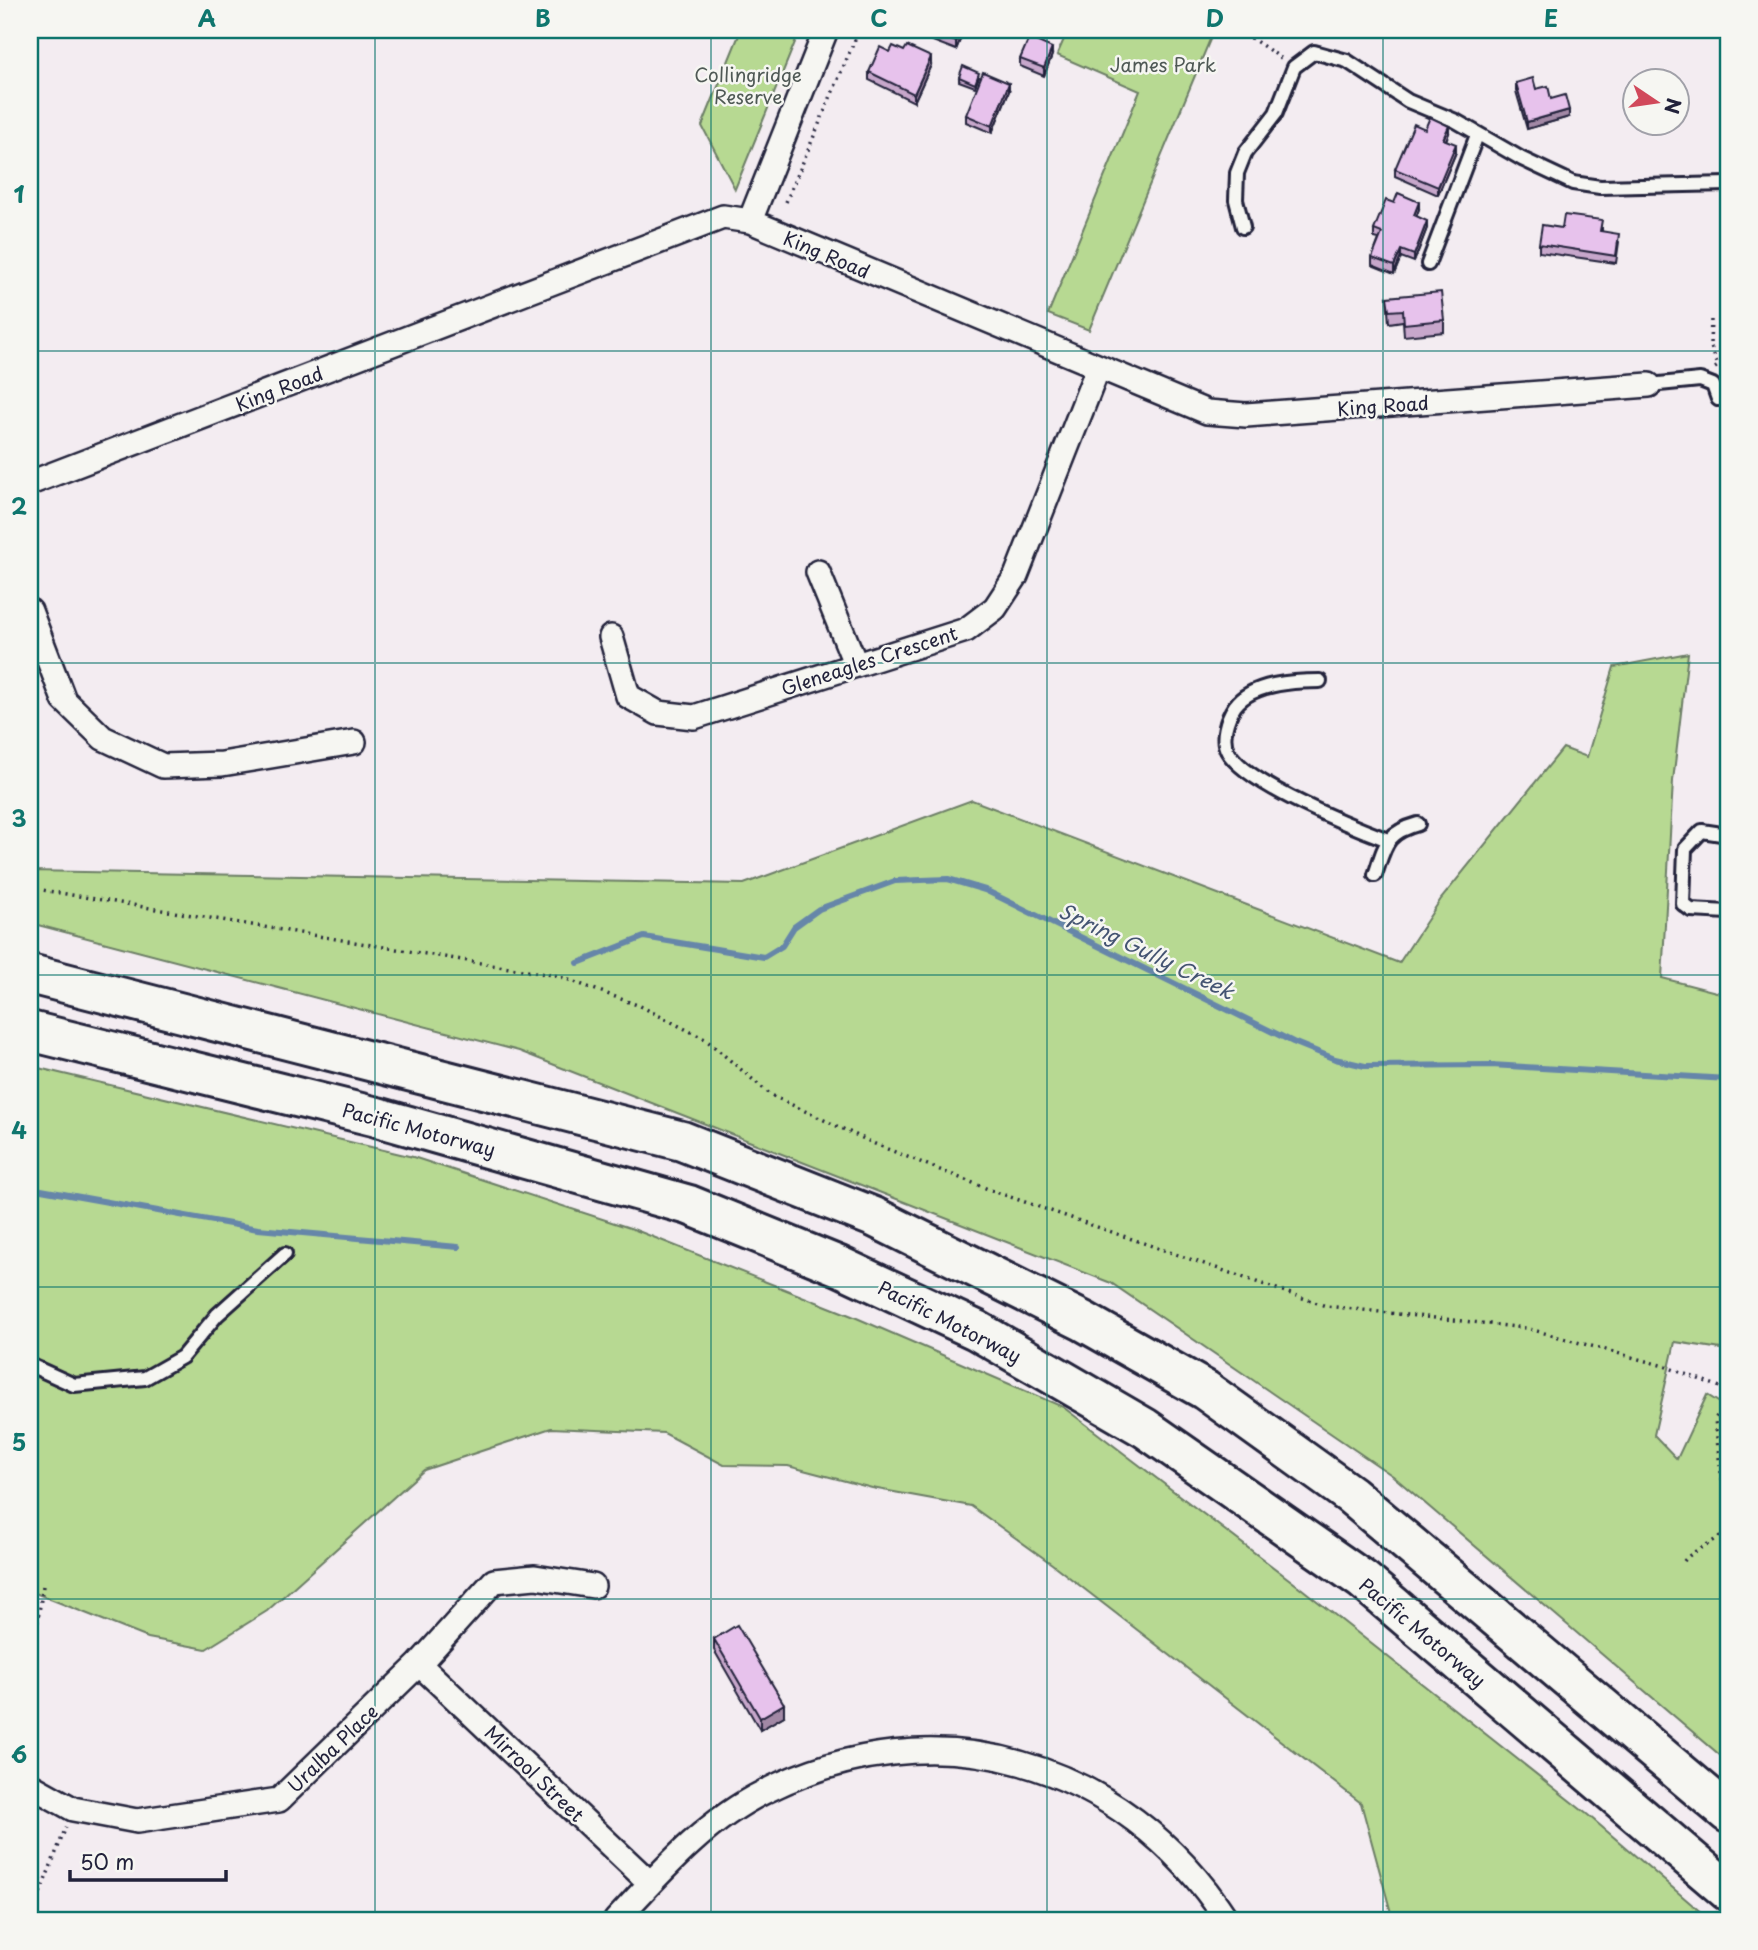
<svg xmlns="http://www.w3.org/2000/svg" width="1758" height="1950" font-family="'Playpen Sans',sans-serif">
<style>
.green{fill:#b7d992;stroke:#6c7e66;stroke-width:2}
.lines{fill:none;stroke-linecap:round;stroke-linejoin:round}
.stream{stroke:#6686a9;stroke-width:6}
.lane-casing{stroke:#22223b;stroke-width:18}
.street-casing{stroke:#22223b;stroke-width:28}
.highway-casing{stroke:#22223b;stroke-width:44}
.path{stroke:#22223b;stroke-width:3.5;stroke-dasharray:2 5;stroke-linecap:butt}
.lane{stroke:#f6f6f2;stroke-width:12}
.street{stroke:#f6f6f2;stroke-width:23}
.highway{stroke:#f6f6f2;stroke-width:38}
.wall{fill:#c7a7cb;stroke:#22223b;stroke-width:2}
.shaded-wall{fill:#a288a5;stroke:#22223b;stroke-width:2}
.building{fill:#e7c2ec;stroke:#22223b;stroke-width:2}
.grid{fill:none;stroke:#0f766e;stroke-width:2;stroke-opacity:0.55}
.labels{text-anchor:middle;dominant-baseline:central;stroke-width:5;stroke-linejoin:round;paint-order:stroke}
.park-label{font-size:19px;fill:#4f5955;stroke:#f6f6f2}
.street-label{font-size:19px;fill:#22223b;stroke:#f6f6f2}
.water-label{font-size:21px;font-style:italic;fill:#445472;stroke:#f6f6f2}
.neatline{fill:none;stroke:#0f766e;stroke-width:2.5}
.grid-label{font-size:23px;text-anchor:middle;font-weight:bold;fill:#0f766e}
</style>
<rect width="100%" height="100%" fill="#f3ecf1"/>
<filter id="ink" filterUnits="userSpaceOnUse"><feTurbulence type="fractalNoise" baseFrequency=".0143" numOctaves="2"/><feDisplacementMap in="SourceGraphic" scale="14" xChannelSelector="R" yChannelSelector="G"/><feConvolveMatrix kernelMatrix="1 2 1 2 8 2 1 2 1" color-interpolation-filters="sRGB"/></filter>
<g filter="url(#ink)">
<path class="green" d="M741 30H800L735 189 702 126Z
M1068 30H1214L1089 330 1048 314 1140 91 1057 55Z
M1688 653 1673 781 1662 978 1728 995V1350L1675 1342 1654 1435 1677 1459 1707 1395 1728 1408V1762L1393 1476 1111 1283 519 1051 30 923V871L744 884 972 800 1399 963 1441 899 1563 748 1587 757 1614 667Z
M30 1066 413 1157 633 1229 852 1316 1063 1407 1302 1589 1588 1815 1710 1920H1393L1361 1803 1052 1564 971 1506 872 1488 788 1466 724 1465 664 1433 551 1428 424 1470 267 1611 206 1649 148 1638 30 1591Z"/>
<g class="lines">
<path class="stream" d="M578 963 644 937 764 957 782 946 794 927 819 909 895 881 948 879 985 890 1293 1042 1335 1059 1365 1066 1491 1065 1728 1079
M30 1188 258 1229 458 1247"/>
<defs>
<path id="lane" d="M1243 227 1236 200 1237 173 1245 153 1276 113 1294 67 1314 52 1347 61 1408 101 1456 121 1522 159 1573 183 1600 187 1728 184
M1428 264 1477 135
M1649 385 1700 380 1713 385 1718 399
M1320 681C1294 681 1252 683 1235 706 1227 718 1220 739 1228 752 1248 785 1351 826 1388 840
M1728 835 1702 831 1685 849 1683 904 1691 910 1728 912
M1375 875C1385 846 1385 833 1418 824
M30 1365 74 1385 145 1378 182 1357 217 1315 285 1254"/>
<path id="street" d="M750 221 826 30
M30 483 723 217 750 221 1207 412 1246 415 1649 385
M818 572 855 663
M30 611 64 700 103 738 163 766 222 764 354 742
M611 637 628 696 658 713 694 717 966 630 995 608 1016 576 1098 368
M419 1664 650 1883
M30 1785 73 1809 137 1821 279 1800 419 1664 494 1581 535 1577 593 1586
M616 1920C660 1873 705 1821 764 1792 936 1705 1123 1760 1227 1920"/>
<path id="highway" d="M30 974 682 1141 874 1217 1083 1321 1205 1390 1351 1495 1728 1813
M30 1031 377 1117 689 1205 839 1266 976 1330 1145 1428 1363 1580 1728 1891"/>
</defs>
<use href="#lane" class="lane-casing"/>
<use href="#street" class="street-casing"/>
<use href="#highway" class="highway-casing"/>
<path class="path" d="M1239 30 1281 58
M786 202 859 30
M1711 320 1710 344 1718 366 1715 368
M30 888 558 976 640 1006 705 1039 771 1095 875 1144 993 1191 1326 1306 1526 1328 1664 1366 1728 1390
M1728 1398 1715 1419 1720 1467 1728 1508
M1684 1561C1696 1546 1721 1543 1728 1525
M30 1671 43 1586
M30 1919 66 1827"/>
<use href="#lane" class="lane"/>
<use href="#street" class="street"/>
<use href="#highway" class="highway"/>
</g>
<path class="wall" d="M904 30H964L956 50Z
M1001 30H1011L1010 33Z
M890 52 931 65 914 102 869 80V72Z
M1052 55 1044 76 1020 66V59Z
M959 77H979L975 87 959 81Z
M1516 83 1536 89 1551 99 1569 117 1527 129 1516 91Z
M1009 91 992 133 966 122V115Z
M1425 129 1449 133 1446 140 1456 152 1438 195 1395 176V169Z
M1394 203 1419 209 1416 216 1427 228 1414 262 1401 257 1394 274 1372 265V258L1379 239 1374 238V230Z
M1562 228H1602V231L1619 242 1616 263 1539 252V244Z
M1387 297 1444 320V332L1404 336 1403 321 1389 323Z
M714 1639 784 1716 760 1730 714 1650Z"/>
<path class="shaded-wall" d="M961 30H964L956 50V42Z
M1052 48V55L1044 76V68Z
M931 57V65L914 102V94Z
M1009 83V91L992 133V126Z
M1569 110V117L1527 129V122Z
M1449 126V133L1443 147V139Z
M1456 144V152L1438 195V187Z
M1419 202V209L1414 223V215Z
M1427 221V228L1414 262V255Z
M1401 250V257L1394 274V266Z
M784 1704V1716L760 1730V1718Z"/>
<path class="building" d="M924 30H961L956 42Z
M1029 38 1052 48 1044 68 1020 59Z
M893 46 904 51 907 46 931 57 914 94 869 72 880 47 890 52Z
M963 66 979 73 975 84 959 77Z
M983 72 1009 83 992 126 966 115Z
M1533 78 1536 89 1548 86 1551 99 1565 95 1569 110 1527 122 1516 83Z
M1430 117 1449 126 1443 139 1456 144 1438 187 1395 169 1414 124 1425 129Z
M1398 193 1419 202 1414 215 1427 221 1414 255 1401 250 1394 266 1372 258 1382 233 1374 230 1386 200 1394 203Z
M1564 215 1602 220 1600 231 1619 234 1616 256 1539 244 1542 225 1562 228Z
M1441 292 1444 320 1404 324 1403 310 1389 311 1387 297Z
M737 1625 784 1704 760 1718 714 1639Z"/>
</g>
<path class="grid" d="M375 30V1920M711 30V1920M1047 30V1920M1383 30V1920M30 351H1728M30 663H1728M30 975H1728M30 1287H1728M30 1599H1728"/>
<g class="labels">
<g class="park-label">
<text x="1163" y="64">James Park</text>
<text x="748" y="74">Collingridge<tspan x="748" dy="22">Reserve</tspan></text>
</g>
<g class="street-label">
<text transform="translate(827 254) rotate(23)">King Road</text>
<text transform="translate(279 388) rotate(-21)">King Road</text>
<text transform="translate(1383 405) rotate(-4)">King Road</text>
<text transform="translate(869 660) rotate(-18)">Gleneagles Crescent</text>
<text transform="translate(419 1129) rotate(15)">Pacific Motorway</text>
<text transform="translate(950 1321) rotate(27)">Pacific Motorway</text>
<text transform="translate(1423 1632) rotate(40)">Pacific Motorway</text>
<text transform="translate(332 1748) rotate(-44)">Uralba Place</text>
<text transform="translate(535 1773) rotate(44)">Mirrool Street</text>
</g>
<g class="water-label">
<text transform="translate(1147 950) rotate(26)">Spring Gully Creek</text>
</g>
</g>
<rect width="1758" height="1950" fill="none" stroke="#f6f6f2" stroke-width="77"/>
<g transform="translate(1656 102) rotate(103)"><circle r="33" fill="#f6f6f2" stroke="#a1a1a9" stroke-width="2"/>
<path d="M0-5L12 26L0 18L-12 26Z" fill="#d1495b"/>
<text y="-10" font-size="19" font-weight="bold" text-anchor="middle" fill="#22223b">N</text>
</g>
<path d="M70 1870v10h156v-10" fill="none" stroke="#22223b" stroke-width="3.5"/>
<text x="80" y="1870" font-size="21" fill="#22223b" stroke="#f6f6f2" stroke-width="5" paint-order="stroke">50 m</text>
<rect x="38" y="38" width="1682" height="1874" class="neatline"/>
<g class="grid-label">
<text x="207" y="27">A</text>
<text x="543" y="27">B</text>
<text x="879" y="27">C</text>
<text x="1215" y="27">D</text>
<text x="1551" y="27">E</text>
<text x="19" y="203">1</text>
<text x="19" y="515">2</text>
<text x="19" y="827">3</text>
<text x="19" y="1139">4</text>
<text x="19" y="1451">5</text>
<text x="19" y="1763">6</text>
</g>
</svg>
